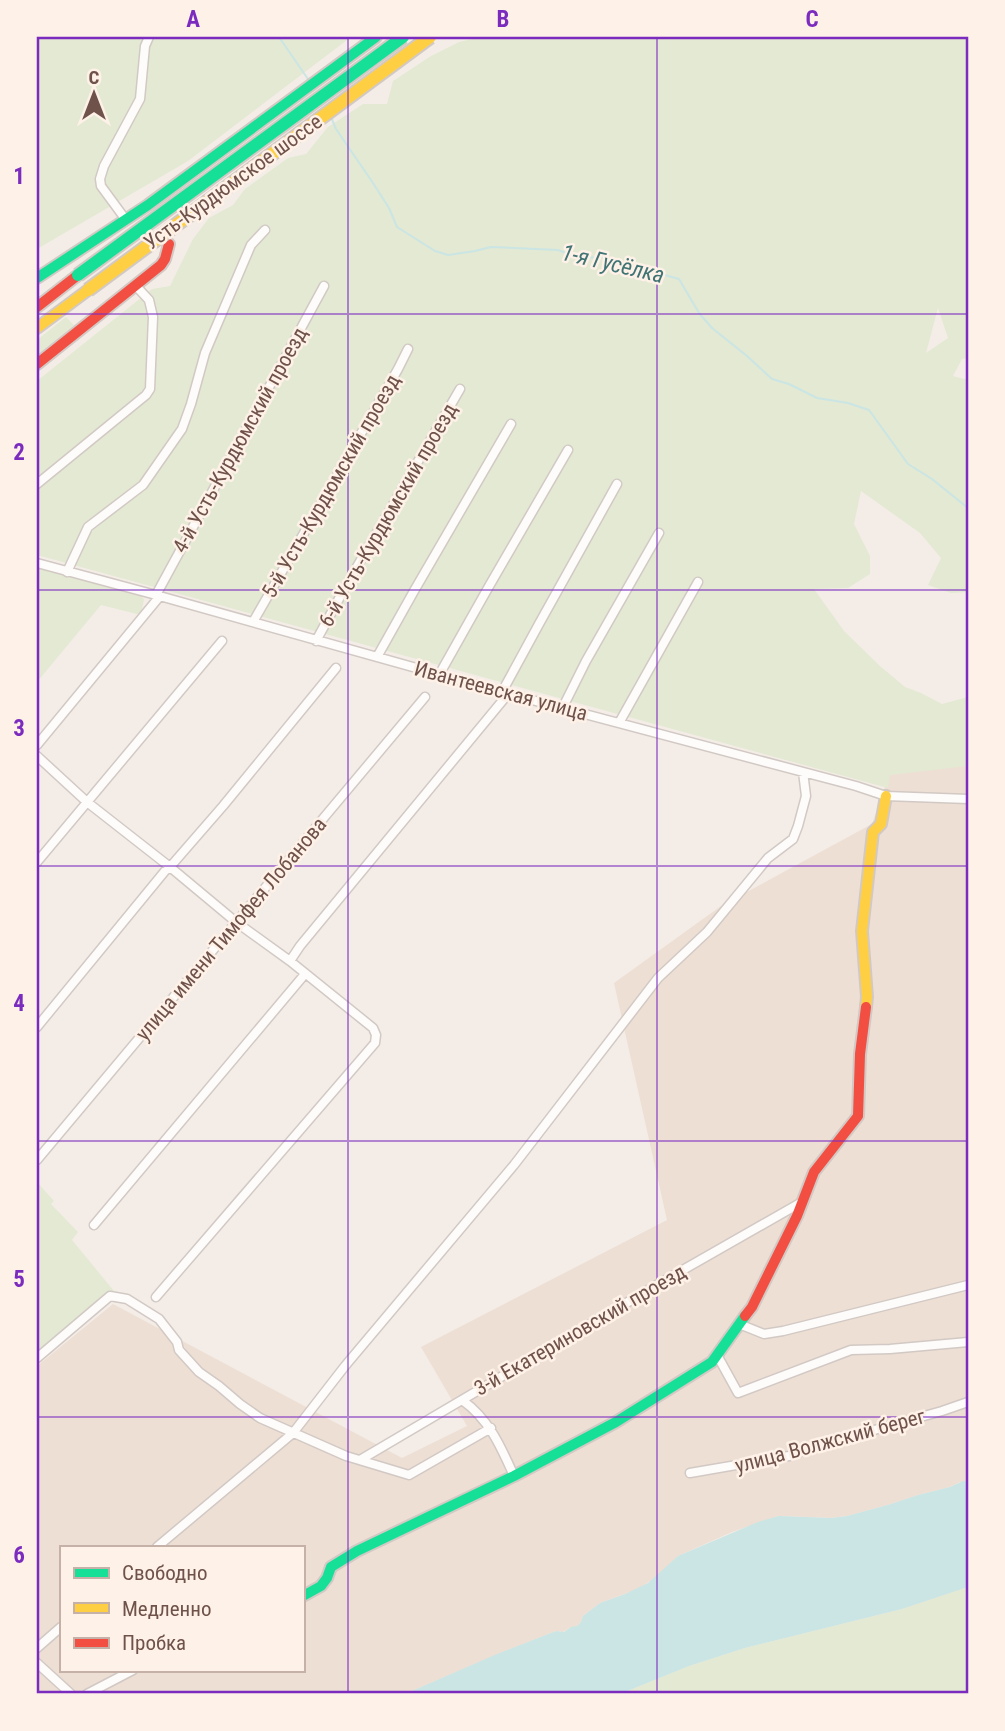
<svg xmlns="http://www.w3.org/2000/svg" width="1005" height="1731" font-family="'Roboto Condensed',sans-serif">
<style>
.residential{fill:#eddfd4;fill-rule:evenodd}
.green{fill:#e3e9d2;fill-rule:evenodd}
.water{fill:#cae5e4}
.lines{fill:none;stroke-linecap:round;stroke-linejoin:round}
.stream{stroke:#cae5e4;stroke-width:2}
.street-casing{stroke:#d2c9c4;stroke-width:11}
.fast-casing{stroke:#d3c9c4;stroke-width:14}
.slow-casing{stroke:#d3c9c4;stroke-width:14}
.jam-casing{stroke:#d3c9c4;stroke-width:14}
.street{stroke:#fdfcfb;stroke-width:8}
.fast{stroke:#16e098;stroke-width:10}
.slow{stroke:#ffcf43;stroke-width:10}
.jam{stroke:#f24e42;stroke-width:10}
.fast-bridge-casing{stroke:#d3c9c4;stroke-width:16;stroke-linecap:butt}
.slow-bridge-casing{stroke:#d3c9c4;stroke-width:16;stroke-linecap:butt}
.fast-bridge{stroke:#16e098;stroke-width:12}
.slow-bridge{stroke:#ffcf43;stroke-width:12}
.grid{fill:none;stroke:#7b2cbf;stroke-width:2;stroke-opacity:0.55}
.labels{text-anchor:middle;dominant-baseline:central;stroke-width:5;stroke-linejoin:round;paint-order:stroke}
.street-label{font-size:21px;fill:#6f524a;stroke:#fef1e7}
.water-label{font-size:23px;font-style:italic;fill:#407374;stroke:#fef1e7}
.neatline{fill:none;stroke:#7b2cbf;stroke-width:2.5}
.grid-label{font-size:23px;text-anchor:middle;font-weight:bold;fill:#7b2cbf}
</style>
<rect width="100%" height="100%" fill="#f4ede7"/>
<path class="residential" d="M968 764V1482H960L950 1487 918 1495 891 1504 847 1516 831 1518 779 1516 732 1532 678 1556 655 1578 638 1589 600 1603 583 1616 581 1622 576 1627H571L563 1632 556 1631 498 1654 405 1694H37V1366L113 1304 402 1458 467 1426 421 1347 667 1220 614 983 721 906 872 824 889 775ZM61 1547H303V1670H61Z"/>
<path class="green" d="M37 37H351L188 161 37 249Z
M481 37H968V358L962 359 953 376 968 380V592L951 593 928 585 941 558 920 533 861 491 854 524 870 556V574L848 588 814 589 844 631 880 666 905 687 921 693 942 704 968 697V766L890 775 888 788 37 555V381L152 289 170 286 193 239 209 218 233 205 245 189 288 158 306 154 328 127 363 104H387L393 81 431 56 459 42ZM938 308 948 338 926 353Z
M66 317 74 325 37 355V340Z
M37 568 141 596 144 599 141 615 101 605 37 682Z
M37 1182 54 1201 51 1204 78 1232 72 1240 114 1291 104 1295 37 1352Z
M968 1587V1694H620L689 1666 745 1648 902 1609Z"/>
<path class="water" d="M963 1481 968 1482V1587L902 1609 745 1648 689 1666 620 1694H405L497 1654 556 1631 564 1632 571 1627 577 1626 581 1622 583 1616 600 1603 625 1594 648 1583 678 1556 758 1522 779 1516 831 1518 847 1516 891 1504 918 1495 950 1487Z"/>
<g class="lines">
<path class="stream" d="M279 37 310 82
M331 117 336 129 373 183 389 208 397 227 435 251 448 255 475 251 491 247 558 250 579 258 603 257 615 261 625 267 645 274H661L679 279 699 313 712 328 747 356 772 379 789 384 817 398 848 403 869 410 908 464 932 479 968 508"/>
<defs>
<path id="street" d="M126 220 101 186 100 179 104 166 140 99 145 46 149 37
M37 484 146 395 150 389 153 317 149 300 135 285
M37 563 156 595 502 692 856 786 886 796 968 799
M67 572 88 527 143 485 182 429 191 404 205 353 251 245 265 230
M156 595 324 286
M253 622 398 369 408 349
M316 641 347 584 460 389
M377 657 414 591 511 424
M439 675 488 588 568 450
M502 692 539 624 617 484
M562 709 586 661 659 533
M619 723 698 582
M37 745 160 596
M37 756 87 802 170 867 223 806 336 668
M37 862 222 641
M290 961 300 946 508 694
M37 1027 165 871 170 867 236 922 290 961 373 1028 376 1035 375 1043 156 1297
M37 1160 425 697
M94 1225 305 974
M739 1324 764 1334 783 1331 968 1285
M717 1355 738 1393 851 1350 890 1349 968 1342
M37 1358 110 1296 127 1299 159 1319 177 1342 179 1350 199 1372 219 1386 240 1404 260 1418 346 1456 409 1475 491 1428
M462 1400C489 1419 501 1447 514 1476
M360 1460 667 1279 802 1202
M690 1473 789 1456 838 1438 860 1434 942 1411 968 1402
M157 1547 293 1433 345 1366 514 1165 658 978 707 932 768 858 793 839 798 826 806 796 803 772
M37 1648 61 1627
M37 1663 71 1694
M87 1694 133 1670"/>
<path id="fast" d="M37 278 148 205 376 37
M303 1596 321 1586 327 1578 331 1567 357 1551 514 1476 616 1422 712 1362 745 1316"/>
<path id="slow" d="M37 328 88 290
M866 1007 867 997 862 931 873 832 881 824 886 796"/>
<path id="jam" d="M37 307 78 275
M37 364 161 265 165 259 169 244
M745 1316 752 1307 797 1216 814 1172 858 1116 860 1054 866 1007"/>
</defs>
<use href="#street" class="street-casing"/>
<use href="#fast" class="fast-casing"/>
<use href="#slow" class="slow-casing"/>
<use href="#jam" class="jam-casing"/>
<use href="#street" class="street"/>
<use href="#fast" class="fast"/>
<use href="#slow" class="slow"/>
<use href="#jam" class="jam"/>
<defs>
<path id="fast-bridge" d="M78 275 403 37"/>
<path id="slow-bridge" d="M88 290 430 37"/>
</defs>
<use href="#fast-bridge" class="fast-bridge-casing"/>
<use href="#slow-bridge" class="slow-bridge-casing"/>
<use href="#fast-bridge" class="fast-bridge"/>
<use href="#slow-bridge" class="slow-bridge"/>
</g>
<path class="grid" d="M348 37V1694M657 37V1694M37 314H968M37 590H968M37 866H968M37 1141H968M37 1417H968"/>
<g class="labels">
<g class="street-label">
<text transform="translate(233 182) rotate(-36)">Усть-Курдюмское шоссе</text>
<text transform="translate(240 440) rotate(-61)">4-й Усть-Курдюмский проезд</text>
<text transform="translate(331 486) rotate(-60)">5-й Усть-Курдюмский проезд</text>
<text transform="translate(388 515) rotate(-60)">6-й Усть-Курдюмский проезд</text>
<text transform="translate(501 691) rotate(15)">Ивантеевская улица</text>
<text transform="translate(231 929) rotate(-50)">улица имени Тимофея Лобанова</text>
<text transform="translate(580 1330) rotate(-30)">3-й Екатериновский проезд</text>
<text transform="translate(830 1441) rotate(-15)">улица Волжский берег</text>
</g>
<g class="water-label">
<text transform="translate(613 264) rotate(13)">1-я Гусёлка</text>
</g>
</g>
<rect width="1005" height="1731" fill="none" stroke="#fef1e7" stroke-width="77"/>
<rect x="60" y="1546" width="245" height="126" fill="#fef1e7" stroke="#c5b1a8" stroke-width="2"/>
<rect x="74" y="1568" width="35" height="10" fill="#16e098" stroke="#c5b1a8" stroke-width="2"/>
<text x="122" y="1580" font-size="21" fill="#6f524a">Свободно</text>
<rect x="74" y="1603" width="35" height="10" fill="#ffcf43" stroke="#c5b1a8" stroke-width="2"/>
<text x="122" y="1616" font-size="21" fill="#6f524a">Медленно</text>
<rect x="74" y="1638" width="35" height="10" fill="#f24e42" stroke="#c5b1a8" stroke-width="2"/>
<text x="122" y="1650" font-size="21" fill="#6f524a">Пробка</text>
<g transform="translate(94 94)" stroke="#fef1e7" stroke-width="5" paint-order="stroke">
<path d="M0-5L12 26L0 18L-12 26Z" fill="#6f524a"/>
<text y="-10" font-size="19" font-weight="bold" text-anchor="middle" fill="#6f524a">С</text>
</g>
<rect x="38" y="38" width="929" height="1654" class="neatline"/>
<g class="grid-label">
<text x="193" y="27">A</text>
<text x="503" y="27">B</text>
<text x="812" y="27">C</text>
<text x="19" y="184">1</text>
<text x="19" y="460">2</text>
<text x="19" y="736">3</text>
<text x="19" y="1011">4</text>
<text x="19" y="1287">5</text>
<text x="19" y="1563">6</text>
</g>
</svg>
